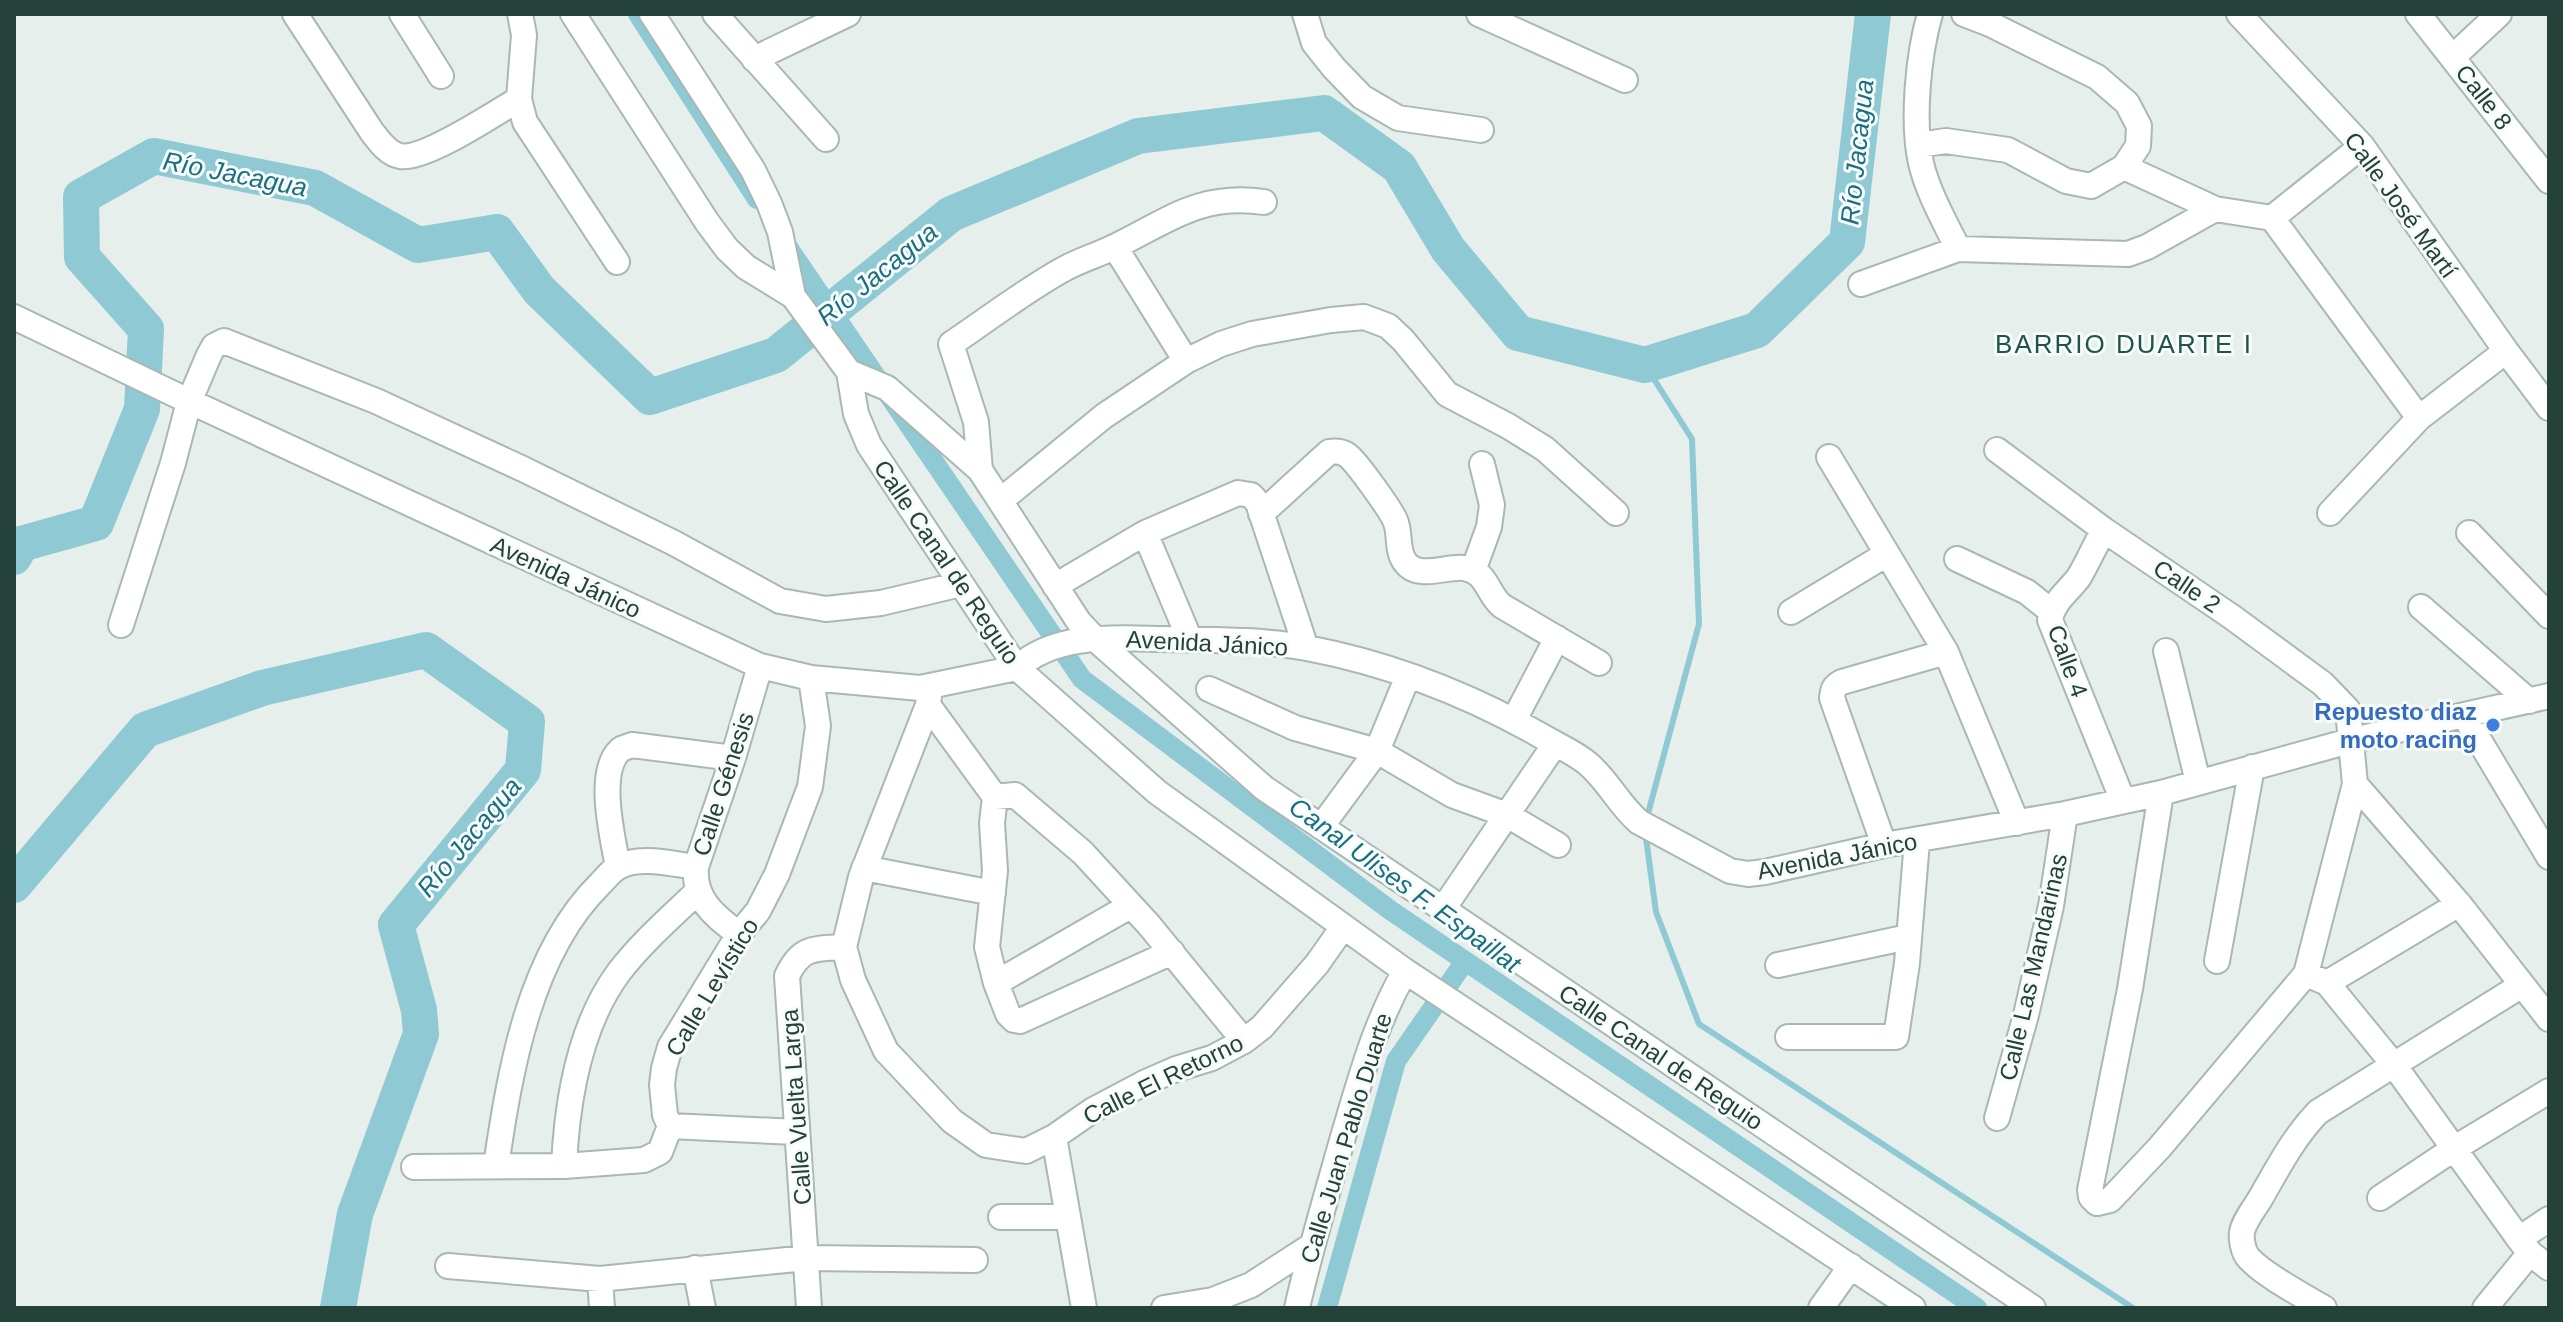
<svg xmlns="http://www.w3.org/2000/svg" width="2563" height="1322" font-family="Arial,sans-serif">
<style>
.lines{fill:none;stroke-linecap:round;stroke-linejoin:round}
.stream{stroke:#8ec9d4;stroke-width:6}
.canal{stroke:#8ec9d4;stroke-width:20}
.river{stroke:#8ec9d4;stroke-width:36}
.minor-casing{stroke:#a8b8b2;stroke-width:28}
.minor{stroke:#fff;stroke-width:24}
.shop-dot{fill:#3f7fe0;stroke:#f7fbf9;stroke-width:3}
.labels{text-anchor:middle;dominant-baseline:central;stroke-width:6;stroke-linejoin:round;paint-order:stroke}
.street-label{font-size:24px;fill:#24423a;stroke:#f7fbf9}
.shop-label{font-size:24px;font-weight:bold;fill:#366cbe;stroke:#f7fbf9;text-anchor:end}
.water-label{font-size:26px;font-style:italic;fill:#1c6f80;stroke:#f7fbf9}
.neighbourhood-label{font-size:26px;letter-spacing:2px;fill:#1f5548;stroke:#f7fbf9}
</style>
<rect width="100%" height="100%" fill="#e6efeb"/>
<g class="lines">
<path class="stream" d="M1645 365 1692 439 1699 624 1646 821
M1645 831 1656 912 1699 1024 2133 1308"/>
<path class="canal" d="M638 14 757 199
M785 243 1082 679 1390 910 1977 1308
M1447 987 1465 961
M1327 1308 1396 1061 1437 1002"/>
<path class="river" d="M14 557 21 544 96 523 142 409 146 329 82 257 81 197 154 156 315 188 418 245 497 232 539 290 650 397 776 355 951 214 1138 136 1324 113 1399 167 1448 249 1518 333 1645 365 1757 330 1847 242 1873 14
M14 885 145 730 262 688 426 650 527 722 523 770 396 925 419 1010 421 1034 355 1214 338 1308"/>
<defs>
<path id="minor" d="M295 14 372 132C379 141 388 154 400 156 424 161 495 113 519 99
M402 14 441 76
M520 14 524 35 519 99 525 122 617 262
M573 14 707 222 727 249 746 267 793 296 849 372 887 388 980 470 1079 622 1094 638 1264 788 2033 1308
M652 14 753 170 769 203 780 232 793 296
M715 14 826 139
M1305 14 1314 43 1334 68 1362 97 1398 118 1481 130
M1479 14 1625 80
M1930 14C1918 55 1912 122 1921 163 1928 193 1945 222 1958 249
M1964 14 1990 24 2097 77 2127 103 2139 126 2138 146 2124 167
M2239 14 2362 146 2506 351 2549 408
M2418 14 2549 181
M2453 57 2499 14
M754 59 848 14
M1918 145 1946 141 2008 150 2066 181 2091 186 2124 167 2215 209 2272 218 2362 146
M2272 218 2419 418
M1115 247 1186 361
M1861 284 1958 249 2128 254 2147 247 2215 209
M14 317 176 395 760 666 811 678 920 688 1017 668C1055 633 1114 638 1162 639 1210 640 1260 639 1307 648 1391 664 1472 696 1545 738 1559 746 1575 753 1587 763 1607 779 1619 805 1639 822L1730 871 1748 874 1765 872 1884 845 2065 814 2161 793 2353 740 2549 696
M849 372 856 414 869 445 1017 668 1157 792 1405 971 1913 1308
M1997 450 2104 530 2232 617 2323 684 2348 710 2355 784 2306 974 2327 983 2394 1065 2519 1239 2530 1253 2549 1268
M1829 457 1946 652 2017 823
M980 470 976 422 951 344C987 320 1027 289 1064 269 1080 260 1098 255 1114 247 1168 221 1199 193 1264 202
M1000 501 1104 416 1186 361 1221 344 1252 334 1331 320 1364 317 1388 326 1403 340 1447 394 1508 426 1545 449 1616 513
M2330 513 2419 418 2506 351
M1261 514 1329 452C1336 451 1341 451 1347 455 1356 461 1390 509 1395 520 1401 533 1396 550 1405 562 1418 580 1445 566 1464 568 1487 571 1487 594 1502 606L1599 663
M2104 530C2095 545 2088 562 2079 577 2069 591 2053 601 2050 620L2123 801
M2469 533 2549 616
M1957 559 2027 592 2052 612
M1473 571 1489 527 1492 505 1482 464
M1055 586 1145 533
M2421 607 2529 701
M1791 612 1887 554
M121 625 173 463 189 402 209 355 214 346 224 341 376 401 523 469 674 543 780 601 826 609 881 603 961 584
M1190 640 1145 533 1238 493 1251 495 1258 503 1306 648
M2166 651 2198 782
M930 687 928 705 861 877 844 947 853 980 886 1051 952 1121 986 1145 1026 1151 1054 1137 1093 1110 1144 1083 1176 1069 1212 1058 1244 1041 1262 1027 1317 964 1343 927
M1209 689 1295 728 1377 751 1452 795 1507 815 1558 845
M928 705 995 797 992 823 995 871 987 947 996 983 1008 1014 1014 1020 1020 1021 1172 952
M2464 715 2549 857
M1514 720 1557 638
M2355 784 2459 904 2549 1019
M2161 793 2130 989 2090 1190 2091 1197 2097 1203 2110 1200 2160 1147 2306 974
M995 797 1015 795 1083 853 1149 925 1244 1041
M1321 827 1377 751 1408 676
M1884 845 1832 698C1833 689 1834 686 1842 682L1946 652
M618 867C613 839 596 772 620 750 624 747 628 747 632 745L733 758
M864 868 993 893
M1443 909 1555 744
M739 934C715 917 693 899 696 867L733 758 760 666
M2217 961 2252 767
M1778 965 1908 937
M996 983 1130 906
M2327 983 2459 904
M1788 1037H1896L1907 963 1917 841
M1997 1118 2026 1015 2051 906 2065 814
M670 1126 796 1132
M1054 1137 1084 1308
M496 1166C510 1071 529 954 600 884 605 879 611 871 618 867 640 855 672 864 696 867
M564 1166C567 1100 579 1026 619 972 641 943 671 917 697 892
M414 1167 564 1166 644 1160 660 1152 670 1126 665 1115 662 1085 664 1068 670 1047 739 934 758 911 777 874 810 787 818 726 811 678
M2380 1198 2455 1148 2549 1091
M1001 1217H1068
M2519 1239 2549 1219
M448 1266 600 1279 806 1258 975 1260
M695 1268 703 1308
M600 1279 602 1308
M809 1308 787 976C801 946 814 949 844 947
M1164 1308 1213 1300 1251 1285 1311 1246
M1297 1308C1310 1250 1327 1194 1343 1137 1361 1077 1374 1026 1405 971
M1821 1308 1851 1266
M2324 1308C2305 1297 2260 1273 2247 1256 2243 1250 2241 1239 2242 1232 2244 1221 2254 1209 2260 1199 2278 1168 2293 1138 2318 1112L2522 985
M2485 1308 2530 1253"/>
</defs>
<use href="#minor" class="minor-casing"/>
<use href="#minor" class="minor"/>
</g>
<circle class="shop-dot" cx="2493" cy="725" r="8"/>
<g class="labels">
<g class="street-label">
<text transform="translate(2484 97) rotate(52)">Calle 8</text>
<text transform="translate(2401 205) rotate(54)">Calle José Martí</text>
<text transform="translate(947 562) rotate(56)">Calle Canal de Reguio</text>
<text transform="translate(566 577) rotate(25)">Avenida Jánico</text>
<text transform="translate(2187 586) rotate(34)">Calle 2</text>
<text transform="translate(1207 643) rotate(3)">Avenida Jánico</text>
<text transform="translate(2068 661) rotate(70)">Calle 4</text>
<text transform="translate(723 784) rotate(-72)">Calle Génesis</text>
<text transform="translate(1837 856) rotate(-11)">Avenida Jánico</text>
<text transform="translate(2033 967) rotate(-77)">Calle Las Mandarinas</text>
<text transform="translate(712 987) rotate(-59)">Calle Levístico</text>
<text transform="translate(1661 1057) rotate(34)">Calle Canal de Reguio</text>
<text transform="translate(1163 1079) rotate(-26)">Calle El Retorno</text>
<text transform="translate(796 1107) rotate(-94)">Calle Vuelta Larga</text>
<text transform="translate(1346 1138) rotate(-73)">Calle Juan Pablo Duarte</text>
</g>
<g class="shop-label">
<text x="2477" y="711">Repuesto diaz<tspan x="2477" dy="28">moto racing</tspan></text>
</g>
<g class="water-label">
<text transform="translate(1857 152) rotate(-84)">Río Jacagua</text>
<text transform="translate(235 174) rotate(11)">Río Jacagua</text>
<text transform="translate(877 274) rotate(-39)">Río Jacagua</text>
<text transform="translate(469 837) rotate(-50)">Río Jacagua</text>
<text transform="translate(1405 885) rotate(36)">Canal Ulises F. Espaillat</text>
</g>
<g class="neighbourhood-label">
<text x="2124" y="344">BARRIO DUARTE I</text>
</g>
</g>
<rect width="2563" height="1322" fill="none" stroke="#24423a" stroke-width="32"/>
</svg>
